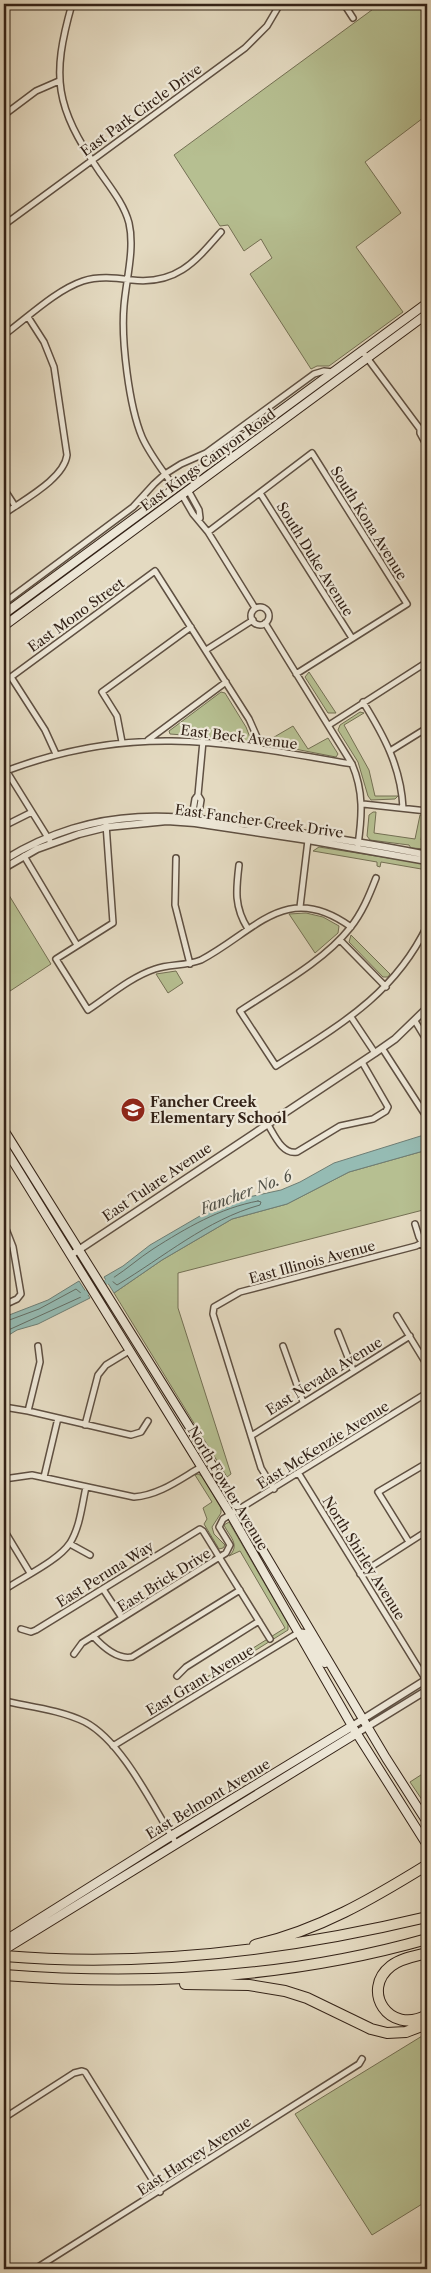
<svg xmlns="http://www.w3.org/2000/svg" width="431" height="2273" font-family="'Libre Caslon Text',serif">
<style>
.green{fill:#b6bf91;stroke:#747054}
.water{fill:#95bbb3;stroke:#6e7e75}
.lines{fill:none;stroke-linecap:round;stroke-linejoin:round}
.shore{stroke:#646e65;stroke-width:1}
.canal{stroke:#95bbb3;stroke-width:5}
.minor-casing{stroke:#5f5042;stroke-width:8}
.tertiary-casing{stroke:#5f5042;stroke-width:9}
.secondary-casing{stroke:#332217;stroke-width:10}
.motorway-casing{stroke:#332217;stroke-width:12}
.minor{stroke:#ede7d7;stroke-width:5}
.tertiary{stroke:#ede7d7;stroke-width:6}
.secondary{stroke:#ede7d7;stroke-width:8}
.motorway{stroke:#e4dac1;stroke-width:10}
.labels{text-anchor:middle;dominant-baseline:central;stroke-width:4.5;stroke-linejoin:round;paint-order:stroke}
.street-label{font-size:14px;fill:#332217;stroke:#ede7d7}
.poi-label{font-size:14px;font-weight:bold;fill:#332217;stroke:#ede7d7;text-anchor:start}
.water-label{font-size:15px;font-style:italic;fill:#505046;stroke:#ede7d7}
</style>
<rect width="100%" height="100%" fill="#e4dac1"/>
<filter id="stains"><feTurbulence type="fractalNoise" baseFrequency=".004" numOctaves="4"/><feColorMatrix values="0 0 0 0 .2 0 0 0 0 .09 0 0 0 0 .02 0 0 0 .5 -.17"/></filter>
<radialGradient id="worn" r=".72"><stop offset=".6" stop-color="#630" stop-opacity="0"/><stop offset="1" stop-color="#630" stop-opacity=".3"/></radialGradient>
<path class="green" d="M380 4H427V115L365 162 401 213 356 247 403 312 329 366H317L311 369 250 274 272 258 261 239 244 251 228 225 220 226 174 155Z
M309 672 336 713H328L305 677Z
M221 692 225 693 246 727 251 740 248 742 209 737 170 734 169 731Z
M360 712 364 713 344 725 369 770 375 796H398L395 799 371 800 368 796 358 762 338 730 340 725Z
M293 726 308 749 328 738 338 754 336 757 264 743Z
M373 812H376L374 833 415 839 420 815 425 816 421 840 427 842V849L411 848 409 845 370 840 367 836 369 815Z
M319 847 427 864V870L381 862 380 867 377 866V862L313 851Z
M4 887 51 964 4 995Z
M306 913 323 917 339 926 338 933 315 953 289 914Z
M351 935 390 974 388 977H383L349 942Z
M176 971 183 983 168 993 156 974Z
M427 1150V1209L178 1273V1308L231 1474 227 1477 114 1293 162 1260 232 1219 287 1204 349 1172Z
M198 1474 202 1476 221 1508V1513L212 1527 214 1534 225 1545 223 1548 219 1549 204 1524 207 1519 203 1508 212 1502 195 1475Z
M229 1522 288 1624V1630L192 1690 188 1689 285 1628 240 1551 229 1556C241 1545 229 1536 224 1525Z
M427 1771V1807L410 1782Z
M427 2033V2201L372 2235 295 2114Z"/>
<path class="water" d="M427 1134V1150L349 1172 287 1204 232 1219 162 1260 114 1293 104 1277 123 1266 150 1245 205 1213 235 1200 281 1190 300 1182 334 1163Z
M79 1281 90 1298 38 1324 17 1330 4 1338V1317L48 1300Z"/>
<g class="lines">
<path class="shore" d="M258 1201 261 1202 260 1205C206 1220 164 1257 117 1285L112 1281 113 1278C127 1269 139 1258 153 1249 186 1228 220 1208 258 1201Z
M4 1322 39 1309 76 1289 82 1294 81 1297 4 1332"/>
<path class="canal" d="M82 1295 112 1279"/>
<defs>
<path id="minor" d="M72 4C51 78 55 106 99 171 110 187 124 204 129 223 135 249 126 280 124 306 121 340 129 406 142 437 150 455 163 471 175 488
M344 4 353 18
M4 115 36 91 59 81
M4 225 245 48 267 26 280 4
M4 335C27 318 56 290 83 281 99 276 115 278 132 280 176 285 195 262 221 232
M362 351 420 429 427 435
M420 429V433L427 446
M4 489 15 506
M188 490 199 510 200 518
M260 493 352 638
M182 495 193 514 208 532 255 608
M4 514C23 500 64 479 67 455L54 367 44 342 28 317
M208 532 312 453 407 604 296 674
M4 603 133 507 154 484 165 474 181 464 206 453 314 374 324 371 333 372
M251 616a9 9 0 1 1 18 0a9 9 0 1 1-18 0Z
M265 623 352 764C364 792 362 816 358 845
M206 650 253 620
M363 702C384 736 401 767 403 808
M329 725 427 662
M148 740 226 682
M122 742 117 716 102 692 191 627
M390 751 427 728
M56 754 45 730 11 677 155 571 249 719 257 737 258 748
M4 767 50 841
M6 771C133 723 224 742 352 764
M198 795 203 741
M363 804 427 811
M192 817 195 799 198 795 201 800 198 818
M106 824 113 923 56 959 88 1010C109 996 131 977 155 969 170 964 186 966 201 960 256 931 286 880 351 927
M4 826 32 812
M24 856 77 945
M176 858 175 905 190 964
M239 865C236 890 234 907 248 929
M376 878C369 896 362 913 350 928 323 962 276 987 240 1011L276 1066C338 1026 394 995 427 926
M300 907 308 840
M340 940 386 987
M351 1017 375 1053
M415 1021 427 1041
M382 1048 424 1113H427
M267 1123C274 1134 282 1155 297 1152L340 1126 373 1119 386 1111 388 1107 362 1062
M4 1224 13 1247 21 1294 17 1299 4 1305
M415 1224 419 1237 427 1251
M397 1316 427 1365
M338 1332 353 1370
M283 1346 303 1402
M4 1407 28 1411 131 1435 141 1432 148 1421
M28 1411 40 1362 38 1346
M85 1425 98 1375 106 1365 129 1351
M251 1436 410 1336
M299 1474 426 1680
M44 1477 58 1418
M4 1479 32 1475 134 1497C160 1495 180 1479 201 1467
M274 1489 261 1468 213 1314 214 1307 240 1292 416 1246 422 1243
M4 1530 30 1573
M409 1542 378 1492 427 1463
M70 1544 90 1555
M360 1574 427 1531
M103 1589 122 1618
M4 1590C23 1577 58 1561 70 1543 80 1527 82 1505 86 1487
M21 1629 31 1632 36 1630 200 1529 203 1531 270 1639
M93 1636C103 1647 117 1660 132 1657L240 1590
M74 1654 82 1643 226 1553 230 1545 219 1527 223 1519 427 1393
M177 1676 186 1667 259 1621
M4 1701C31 1707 60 1710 85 1722 123 1742 153 1807 176 1843
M113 1746 298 1633
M4 2118 74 2073 82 2071 85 2072 160 2192
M35 2269 359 2064 362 2059"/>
<path id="tertiary" d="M4 860C100 802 176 814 282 830 330 838 379 845 427 855
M4 868 37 849 79 834 107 827 167 821 195 823 308 840 427 861
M71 1255 375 1053 395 1039 427 1008
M352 1726 427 1679
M357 1733 427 1690
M4 2265 7 2269"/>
<path id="secondary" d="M4 614 427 303
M4 626 427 314
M4 1130 192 1431 386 1758 427 1822
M4 1147 231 1515 352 1726 427 1845
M298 1633 305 1634 325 1663
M4 1941 171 1836 352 1726
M4 1950 357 1733"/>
<path id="motorway" d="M255 1945C319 1930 372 1899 427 1865
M427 1953C416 1956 401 1958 391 1966 360 1990 389 2036 427 2015
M4 1956C146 1968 289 1950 427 1917
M4 1975C146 1986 290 1978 427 1939
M185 1984 249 1985 285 1991 307 1998 371 2029 387 2033 406 2032 427 2024"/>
</defs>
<use href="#minor" class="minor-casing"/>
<use href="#tertiary" class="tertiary-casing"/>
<use href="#secondary" class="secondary-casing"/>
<use href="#motorway" class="motorway-casing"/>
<use href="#minor" class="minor"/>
<use href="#tertiary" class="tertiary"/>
<use href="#secondary" class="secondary"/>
<use href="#motorway" class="motorway"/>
</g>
<defs>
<symbol id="school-disc" viewBox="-11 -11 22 22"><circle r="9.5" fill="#8f2418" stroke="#ede7d7"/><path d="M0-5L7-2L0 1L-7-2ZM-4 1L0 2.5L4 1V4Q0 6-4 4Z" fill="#fff"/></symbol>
</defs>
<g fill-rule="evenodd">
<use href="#school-disc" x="119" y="1096" width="28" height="28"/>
</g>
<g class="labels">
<g class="street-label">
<text transform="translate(141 110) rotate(-36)">East Park Circle Drive</text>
<text transform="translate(208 460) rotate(-36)">East Kings Canyon Road</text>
<text transform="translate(369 523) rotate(58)">South Kona Avenue</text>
<text transform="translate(315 559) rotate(58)">South Duke Avenue</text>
<text transform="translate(76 615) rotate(-36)">East Mono Street</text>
<text transform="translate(239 737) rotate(7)">East Beck Avenue</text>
<text transform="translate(259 821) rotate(8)">East Fancher Creek Drive</text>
<text transform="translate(157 1182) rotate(-34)">East Tulare Avenue</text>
<text transform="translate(312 1262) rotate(-15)">East Illinois Avenue</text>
<text transform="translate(324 1376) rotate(-32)">East Nevada Avenue</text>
<text transform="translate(323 1445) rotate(-32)">East McKenzie Avenue</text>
<text transform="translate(228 1488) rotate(59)">North Fowler Avenue</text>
<text transform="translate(364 1558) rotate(58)">North Shirley Avenue</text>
<text transform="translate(105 1574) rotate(-32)">East Peruna Way</text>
<text transform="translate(164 1580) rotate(-32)">East Brick Drive</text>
<text transform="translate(200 1680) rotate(-31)">East Grant Avenue</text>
<text transform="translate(208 1799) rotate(-31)">East Belmont Avenue</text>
<text transform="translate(194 2156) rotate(-33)">East Harvey Avenue</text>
</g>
<g class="poi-label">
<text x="150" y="1102">Fancher Creek<tspan x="150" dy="16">Elementary School</tspan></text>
</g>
<g class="water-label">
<text transform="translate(246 1192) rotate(-21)">Fancher No. 6</text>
</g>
</g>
<rect width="431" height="2273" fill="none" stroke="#e4dac1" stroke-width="20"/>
<rect x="5" y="5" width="421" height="2263" fill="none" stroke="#332217" stroke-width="2.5"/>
<rect x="10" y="10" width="411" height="2253" fill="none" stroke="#332217"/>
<rect width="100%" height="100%" filter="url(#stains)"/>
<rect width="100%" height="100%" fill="url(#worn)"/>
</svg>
